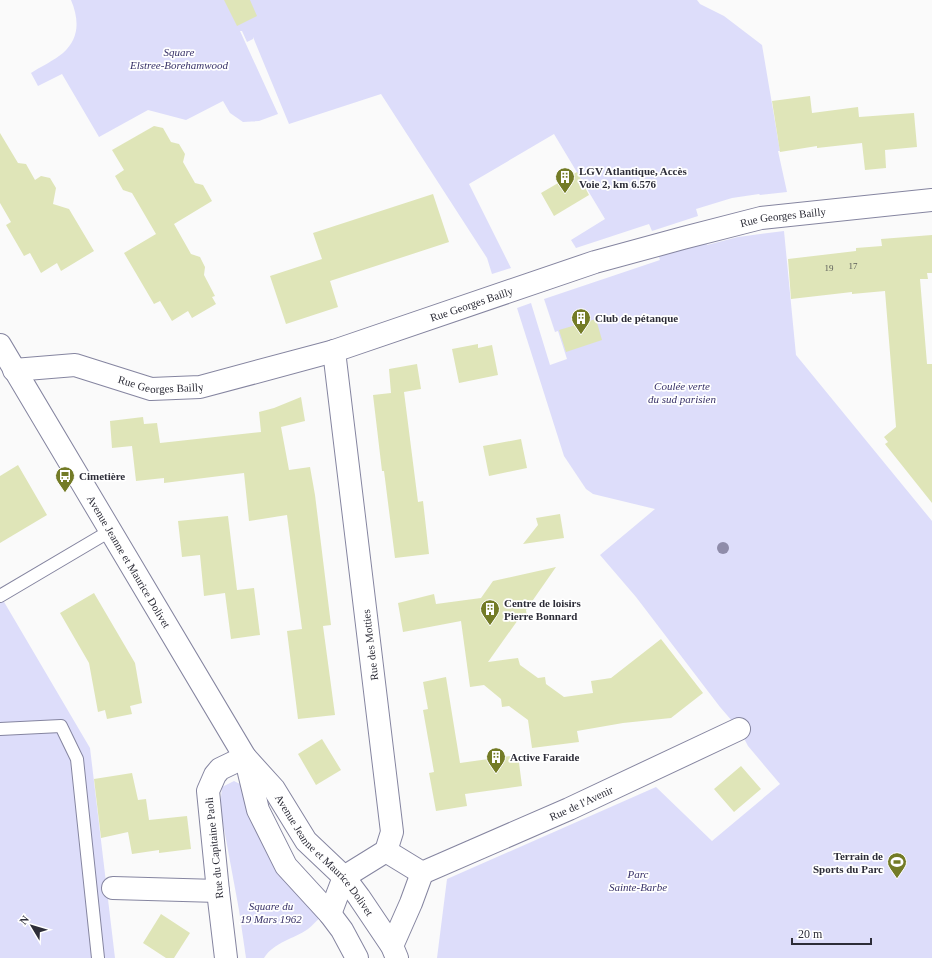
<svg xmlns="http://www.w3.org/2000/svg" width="932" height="958" font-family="Georgia,serif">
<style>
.green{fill:#ddddfa}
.building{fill:#dfe5b8}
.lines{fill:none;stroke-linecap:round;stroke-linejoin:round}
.service-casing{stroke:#8585a0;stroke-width:14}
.minor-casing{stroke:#8585a0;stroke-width:24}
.secondary-casing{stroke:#8585a0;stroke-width:24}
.service{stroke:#fff;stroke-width:12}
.minor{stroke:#fff;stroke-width:22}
.secondary{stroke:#fff;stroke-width:22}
.tree{fill:#8f8caa}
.labels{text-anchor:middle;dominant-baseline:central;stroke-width:3.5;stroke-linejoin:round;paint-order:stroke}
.number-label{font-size:9px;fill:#5a5b58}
.park-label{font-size:11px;font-style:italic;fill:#383268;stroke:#fff}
.poi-label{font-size:11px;font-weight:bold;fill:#2d2d38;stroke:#fff;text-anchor:start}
.street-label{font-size:11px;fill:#2d2d38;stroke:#fff}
</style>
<rect width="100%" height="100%" fill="#fafafa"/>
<path class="green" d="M71 0H697L700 4 724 16 762 45 780 151H778L787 192 760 195 759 194 732 198 696 209 698 216 652 231 649 224 576 248 571 240 605 219 554 134 469 184 511 268 492 274 487 258 381 94 289 124 253 37V39L247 42 242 31H240L278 114 259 121 243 122 230 113 223 101 186 120 148 110 99 137 62 74 38 86 31 73C40 67 55 60 63 53 80 38 79 19 71 0Z
M784 231 796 355 932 521V958H437L447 879 656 787 712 841 780 784 748 746 739 729 720 707 636 597 600 555 655 509 593 494 586 489 564 456 517 308 531 303 550 365 567 359 558 331 555 332 544 299 660 260 658 254 705 239 707 245 738 237Z
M0 595 90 748 115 958H0Z
M234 781 240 784 256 827 283 877 301 899 320 918C316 921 312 926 308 929 294 939 274 942 264 958H246L239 910 220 807 222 787Z"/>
<path class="building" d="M224 0H250L257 16 237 26Z
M810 96 812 113 858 107 859 117 914 113 917 147 885 150 886 168 865 170 862 143 817 148V146L780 152 772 101Z
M154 126 163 128 171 142 179 144 185 154 183 162 195 183 203 185 212 201 174 224 191 254 200 257 205 267 204 275 215 296 212 297 216 304 192 318 188 311 172 321 160 301 154 304 124 253 156 234 132 193 123 190 115 176 124 170 112 150Z
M0 133 18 163 26 164 35 180 41 176 50 178 56 188 53 204 69 209 94 251 61 271 57 263 41 273 30 253 24 256 6 225 11 222 0 203Z
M577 172 589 195 554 216 541 193Z
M433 194 449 242 330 281 338 307 286 324 270 276 322 259 313 233Z
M932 235V273H927L928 279H920L927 364H932V503L885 444 888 442 884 437 896 427 885 291 852 294V292L791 299 788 259 856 251V248L882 246 881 239Z
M596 319 602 340 566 352 559 330Z
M478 344V348L492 345 498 375 459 383 452 349Z
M417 364 421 389 404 392 418 502 423 501 429 554 395 558 384 471H382L373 395 391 393 389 369Z
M301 397 305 421 281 427 289 470 310 467 315 495 331 625 323 626 335 715 298 719 287 631 302 629 287 515 249 521 244 473 164 483V478L136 481 132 446 112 448 110 421 143 417 144 424 157 423 160 443 261 432 259 412 274 408Z
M521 439 527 468 489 476 483 446Z
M18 465 47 515 0 543V476Z
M560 514 564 538 523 544 538 525 536 518Z
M228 516 237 590 254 588 260 635 231 639 225 593 204 596 200 555 182 557 178 521Z
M556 567 526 610 527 616 520 617 488 662 518 658 520 665 538 678 545 677 546 684 564 697 593 693 591 681 611 678 661 639 703 693 671 718 623 723 577 731 579 742 532 748 528 720 509 706 502 707 501 699 484 685 470 687 461 621 403 632 398 603 434 594 436 604 481 598 493 581Z
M94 593 135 663 142 703 130 706 132 714 107 719 105 710 98 712 89 663 60 613Z
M446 677 460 763 518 755 522 786 465 794 467 806 436 811 429 773 434 772 423 710 428 709 423 682Z
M322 739 341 770 316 785 298 754Z
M741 766 761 789 734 812 714 789Z
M132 773 138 800 146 799 149 820 187 816 191 849 159 853V850L132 854 128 832 101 838 94 779Z
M161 914 190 933 174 958H166L143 943Z"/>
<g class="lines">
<defs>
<path id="service" d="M0 596 110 531
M0 729 61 726 77 759 98 958"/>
<g id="minor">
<path id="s1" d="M14 370 75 365 151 389 200 387 334 351 595 262 683 238 761 218 932 200"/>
<path id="s2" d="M386 851 422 873 569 809 739 729"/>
<path d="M113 888 218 891"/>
<path d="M330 914 344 877 386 851 392 832 334 351"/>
<path d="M392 946 411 903 422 873"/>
<path d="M226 958 218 891 208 791 215 775 220 769 245 757"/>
</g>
<g id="secondary">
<path id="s3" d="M0 345 245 757 274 789 306 841 344 877 359 897 392 946 397 958"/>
<path d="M246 760 258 810 286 866 330 914 342 930 357 958"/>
</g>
</defs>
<use href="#service" class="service-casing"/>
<use href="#minor" class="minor-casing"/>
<use href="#secondary" class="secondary-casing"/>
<use href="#service" class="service"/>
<use href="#minor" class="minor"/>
<use href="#secondary" class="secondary"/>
</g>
<circle class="tree" cx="723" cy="548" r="6"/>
<defs>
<symbol id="building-pin" viewBox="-11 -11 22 30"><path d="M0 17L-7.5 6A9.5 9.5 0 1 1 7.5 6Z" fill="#737b26" stroke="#fff"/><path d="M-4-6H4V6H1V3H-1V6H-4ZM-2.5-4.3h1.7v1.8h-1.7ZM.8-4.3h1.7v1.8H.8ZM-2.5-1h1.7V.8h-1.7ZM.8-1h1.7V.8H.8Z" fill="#fff"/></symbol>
<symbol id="bus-pin" viewBox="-11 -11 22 30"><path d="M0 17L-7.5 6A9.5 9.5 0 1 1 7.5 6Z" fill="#737b26" stroke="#fff"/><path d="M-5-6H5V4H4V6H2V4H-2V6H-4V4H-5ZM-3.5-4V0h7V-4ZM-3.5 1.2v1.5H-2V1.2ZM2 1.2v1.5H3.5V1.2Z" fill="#fff"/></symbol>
<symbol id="stadium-pin" viewBox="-11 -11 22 30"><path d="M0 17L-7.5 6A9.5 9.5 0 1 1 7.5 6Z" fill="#737b26" stroke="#fff"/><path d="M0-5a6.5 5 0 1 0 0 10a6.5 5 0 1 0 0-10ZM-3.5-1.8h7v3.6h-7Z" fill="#fff"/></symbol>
</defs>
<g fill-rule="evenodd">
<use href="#building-pin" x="554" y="166" width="22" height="30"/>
<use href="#building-pin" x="570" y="307" width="22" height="30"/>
<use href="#bus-pin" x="54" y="465" width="22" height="30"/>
<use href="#building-pin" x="479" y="598" width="22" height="30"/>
<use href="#building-pin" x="485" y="746" width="22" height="30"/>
<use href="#stadium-pin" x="886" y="851" width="22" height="30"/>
</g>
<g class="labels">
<g class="number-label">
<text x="853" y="266">17</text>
<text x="829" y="268">19</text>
</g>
<g class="park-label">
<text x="179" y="52">Square<tspan x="179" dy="13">Elstree-Borehamwood</tspan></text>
<text x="682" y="386">Coulée verte<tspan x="682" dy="13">du sud parisien</tspan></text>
<text x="638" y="874">Parc<tspan x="638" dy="13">Sainte-Barbe</tspan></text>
<text x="271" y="906">Square du<tspan x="271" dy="13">19 Mars 1962</tspan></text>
</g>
<g class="poi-label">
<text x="579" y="171">LGV Atlantique, Accès<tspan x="579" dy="13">Voie 2, km 6.576</tspan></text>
<text x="595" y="318">Club de pétanque</text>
<text x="79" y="476">Cimetière</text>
<text x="504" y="603">Centre de loisirs<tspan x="504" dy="13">Pierre Bonnard</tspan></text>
<text x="510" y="757">Active Faraide</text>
<text x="883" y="856" text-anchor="end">Terrain de<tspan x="883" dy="13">Sports du Parc</tspan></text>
</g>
<g class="street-label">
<text stroke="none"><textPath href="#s1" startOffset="798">Rue Georges Bailly</textPath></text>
<text stroke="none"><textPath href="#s1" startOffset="474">Rue Georges Bailly</textPath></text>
<text stroke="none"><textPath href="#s1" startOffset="150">Rue Georges Bailly</textPath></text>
<text stroke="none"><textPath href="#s3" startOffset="252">Avenue Jeanne et Maurice Dolivet</textPath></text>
<text transform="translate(370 645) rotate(-97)">Rue des Motties</text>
<text stroke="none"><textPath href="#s2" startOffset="216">Rue de l'Avenir</textPath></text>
<text transform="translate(214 848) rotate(-96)">Rue du Capitaine Paoli</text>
<text stroke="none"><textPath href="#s3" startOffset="606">Avenue Jeanne et Maurice Dolivet</textPath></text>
</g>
</g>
<g transform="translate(32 926) rotate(308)" stroke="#ffffff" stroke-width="3" paint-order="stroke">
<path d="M0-3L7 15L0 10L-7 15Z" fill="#2d2d38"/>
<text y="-6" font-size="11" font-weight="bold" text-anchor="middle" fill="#2d2d38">N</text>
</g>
<path d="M792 938v6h79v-6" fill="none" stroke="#2d2d38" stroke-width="2"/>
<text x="798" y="938" font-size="12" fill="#2d2d38" stroke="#ffffff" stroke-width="3" paint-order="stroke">20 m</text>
</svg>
